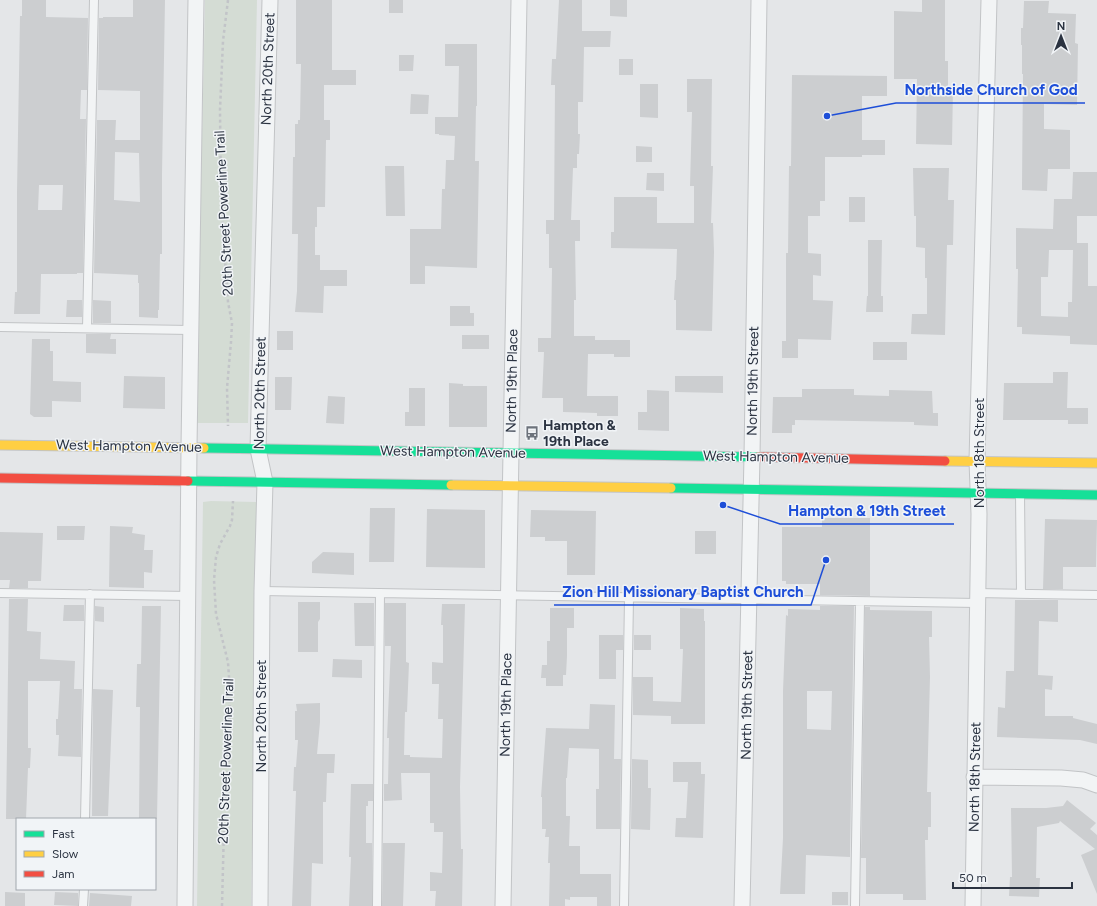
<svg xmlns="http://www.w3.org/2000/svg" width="1097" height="906" font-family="Figtree,sans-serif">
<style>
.green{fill:#d4dcd4}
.building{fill:#ccced0;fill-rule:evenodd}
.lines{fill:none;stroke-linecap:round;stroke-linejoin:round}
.lane-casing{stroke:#c2c4c6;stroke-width:10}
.street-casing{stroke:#c2c4c6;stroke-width:17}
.fast-casing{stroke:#c2c4c6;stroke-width:11}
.slow-casing{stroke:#c2c4c6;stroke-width:11}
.jam-casing{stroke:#c2c4c6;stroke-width:11}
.path{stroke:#c2c4c8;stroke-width:2.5;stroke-dasharray:3 3;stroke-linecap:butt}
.lane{stroke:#f2f4f5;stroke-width:8}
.street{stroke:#f2f4f5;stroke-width:15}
.fast{stroke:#16e098;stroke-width:9}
.slow{stroke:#ffcf43;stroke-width:9}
.jam{stroke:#f24e42;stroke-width:9}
.labels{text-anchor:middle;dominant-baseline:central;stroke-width:3;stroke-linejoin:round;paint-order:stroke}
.street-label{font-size:14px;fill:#2b3341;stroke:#f1f4f7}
.poi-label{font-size:14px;font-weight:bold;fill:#2b3341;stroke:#f1f4f7;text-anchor:start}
.leader{fill:none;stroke:#1d4ed8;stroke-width:1.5}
.callout-dot{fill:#1d4ed8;stroke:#f1f4f7;stroke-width:1.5}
.callout-label{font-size:15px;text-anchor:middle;font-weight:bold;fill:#1d4ed8;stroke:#f1f4f7;stroke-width:3;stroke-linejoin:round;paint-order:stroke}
</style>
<rect width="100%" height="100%" fill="#e4e6e8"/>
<path class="green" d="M205 0H257L248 423H196Z
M211 501 258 502 251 906H197L203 502Z"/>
<path class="building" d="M22 0H46V17L88 18 87 90H81L80 119H86L83 273H77V274H41L40 314H14L15 292H17V192L20 16H22ZM39 185H63L62 210H38Z
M133 0H165L162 174V254H160L159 310H158V318L139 317V283H138V275L94 273 97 120H116L115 140H140V91L98 90 99 18H103V17H133ZM115 152 139 153 140 202 114 200Z
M296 0H332V70H356V85H324V120H330V140H326L325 207H317V227H315V255H320V270H347V286H324L323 313 295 312 297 291 298 234H292L293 157H295V124H298V120H300L301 64H296Z
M389 0H403V13H389Z
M559 0H582V31H611L610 47H584L583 102H578V134H580L579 154H577V168H573L571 220H580V241H575L576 300H574V336H595V340H630V357H614V354H588L587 396H618V416H597V413L563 412V398H542L544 352H538V338H551L552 268H549V234H546V220H554L555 85H551L552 59H556Z
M610 0H627V17L610 16Z
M922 0H945V61H948V87H953L952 145 916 144 917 79H894V11L922 12Z
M1024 1H1049L1048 13 1076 14 1075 43 1078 44 1077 105 1044 104V129L1070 130V169H1048L1047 191 1022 190V184L1023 74H1022V45H1021V28H1023Z
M445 44H477V106H476L475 161H479L477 268 425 266V284H410V229H441L442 189H445L446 160H454L455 136 439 135V134H435V117H458L459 66H445Z
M399 55H414L413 71H399Z
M619 59H633V75H619Z
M792 75 887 76V96H862V140H885V155H862V157H825V201H820V216H808V253L821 254V276L813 275V300L833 301 831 340 798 339V358H782V341H786V253H788L789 166H791Z
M687 79H712L711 166H713L711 223H713L714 252 712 331 676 330V300H674L675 280H676L677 249 611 248V232H614V197H657V223H694V186H690L692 112H687Z
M640 84H658V118L640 117Z
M411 94 429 95 428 114H410Z
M636 146 652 147V162H636Z
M385 166H404L405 216H386Z
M913 168H949L948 200H954L953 245H947L945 335 911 334 912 314H927V278H925V248L916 247V216H914Z
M1073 172H1097V216H1077V243H1088V286H1097V345L1070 344V336L1022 334V327H1017L1018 269H1016V228L1053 229 1054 199H1072ZM1049 250H1073L1072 302H1068V317L1041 316V277H1048Z
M647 173H664V191L646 190Z
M849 197H865V222H849Z
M868 240H882L881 296H883V312H866L867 296H868Z
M67 300H82V317H66Z
M93 300 111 301V323H93Z
M450 306H470V313H474V326H450Z
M277 331H293V350H277Z
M86 334H111L110 339H116V354L86 353Z
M462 335H489V349H462Z
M32 339H50V351H53V381L81 382V402L52 401V417H34L30 414Z
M873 342H907V360H873Z
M1053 372H1068L1067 408H1088V424H1068V420H1003L1004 383H1053Z
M124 376 165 377V409L123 408Z
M675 376H723V393L675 392Z
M275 377H292L291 410H275Z
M449 383 463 384V386H487V427H449Z
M409 388H425V426H405V412H409Z
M802 389H854V395L889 396V390L932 391 933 413H938V426L914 425V422L795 420V425H792V433H772L773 397H802Z
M647 390 669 391V431L638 430V412H647Z
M328 396 345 397 344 424 326 423Z
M370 508H395L394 562H369Z
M427 509 485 510V568L426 567Z
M531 510 596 511 595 575H567V541H545V537H530Z
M822 518H870V596L820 595V584H786V581H782V527H822Z
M1045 519 1097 520 1096 567H1063V589H1043Z
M57 526H85L84 540H57Z
M110 526 133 527 132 533 145 535 144 550H153L152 573 144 572V588L109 587Z
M695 531H716V554H695Z
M0 532 43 533 41 581H28V588H9L10 580H0Z
M323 552 354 553V575L312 573V562Z
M9 599H28L27 631 41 632 40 659 75 661 74 689H82L81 757 58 756 59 735H56V719H58L60 681H28V748H31L30 768H28L26 819H6Z
M1015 600H1058V622L1039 621 1038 675 1053 676 1052 690 1045 689V716H1073V718L1097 724V744L1080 740 997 737 998 707 1005 708 1006 671H1014Z
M298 602H320V619L318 622V652H298Z
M354 603H374V646H355Z
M385 603H406V662L409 663 407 712H405L404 755H410V757L442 758 443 719H438L439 684H432V662L443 663V625H441L442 604H465L460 787 461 849H463V852L462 906H435L436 891H430V872L442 873 443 832H434V823H430V773H401L402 800 384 801V784H388L389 738H387L391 646H385Z
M64 605H84V621H63Z
M95 606 104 607V622L95 621Z
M142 606H161L157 819H139L140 707H136L137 664H141Z
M820 606H854L850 857 806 855 805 894H780L783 838V691L786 615 788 616V609L820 610ZM807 691H832L831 730 807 729Z
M865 607H870V610L932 611V637H929L930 677 927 792H931V827H928V840H925L926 900H903V894H866V858H861Z
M550 608H574V628H567V656L566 675H563V686H546V678H541L542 665H547V641H550Z
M680 608 704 609V621H705V724H671V716L633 715V677H653V701L681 702 683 649H680Z
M599 635H623V650H616V679H599Z
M634 635H651V650H634Z
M333 659 362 660V678L332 677Z
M93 689 113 690 108 816H92Z
M320 703V722L317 754H335L334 773H327L326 802H323V864L312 863 311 906H292L296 791H293L294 767H296L298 740H295V711H297L296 704Z
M590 704 615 705 614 759H621L620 829H596V789H599V749L569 748 567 778H566V816H570L569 846H580V874H611V906H597V897H570V900L565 899V906H549L550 863H548L549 837H545L546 829H542V797H541L546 728 589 729Z
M632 759 648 760V788H651L650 830 631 829Z
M673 762H701V774H705L703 838 675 837 676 818H686L688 782H673Z
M351 784H373V801H368V806H366V843H372V906H349L351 857H349Z
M1067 800 1096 823 1090 829 1097 835V894L1081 855 1095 849 1060 821 1059 823 1037 827 1036 878H1040L1039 897 1009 896 1010 877H1012L1011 808H1046L1063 806Z
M383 843H405L403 906H382Z
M5 892 25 893V906H5Z
M55 892 78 893V906L54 905Z
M832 892H848V905H832Z
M90 893 132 896 131 906H89Z"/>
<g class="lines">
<defs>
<path id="lane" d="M0 327 191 330
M87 328 94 0
M1020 494 1021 594
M262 591 977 603
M0 593 188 596
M977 593 1097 595
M85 819 90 594
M83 906 84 889
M377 906 380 593
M624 906 629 598
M855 906 860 602"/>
<path id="street" d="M974 777 1061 778 1083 780 1097 785
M185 906 189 447 196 0
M260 906 262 591 265 482 258 449 270 0
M503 906 519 0
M742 906 752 457 759 0
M973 906 979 514 977 461 989 0"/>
<path id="fast" d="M204 448 758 457
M188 481 451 485
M671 488 1097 495"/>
<path id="slow" d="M0 445 204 448
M945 461 1097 463
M451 485 671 488"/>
<path id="jam" d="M758 457 945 461
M0 478 188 481"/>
</defs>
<use href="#lane" class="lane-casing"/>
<use href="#street" class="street-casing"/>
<use href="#fast" class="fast-casing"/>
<use href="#slow" class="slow-casing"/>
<use href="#jam" class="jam-casing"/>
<path class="path" d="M228 0 223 41 220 110 221 202 228 302 232 323 231 342 227 388 228 426
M222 906 224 827 229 754 230 692 228 662 216 614 214 580 216 557 220 544 230 526 232 520 233 501"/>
<use href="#lane" class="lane"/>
<use href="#street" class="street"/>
<use href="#fast" class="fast"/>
<use href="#slow" class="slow"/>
<use href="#jam" class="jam"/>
</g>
<defs>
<symbol id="bus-bare" viewBox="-9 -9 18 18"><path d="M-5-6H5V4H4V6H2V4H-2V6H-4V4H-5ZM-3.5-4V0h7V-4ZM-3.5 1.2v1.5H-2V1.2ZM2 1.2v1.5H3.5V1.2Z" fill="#6c727b" stroke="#f1f4f7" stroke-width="2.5" paint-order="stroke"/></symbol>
</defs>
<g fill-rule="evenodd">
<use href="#bus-bare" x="522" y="423" width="20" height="20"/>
</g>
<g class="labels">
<g class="street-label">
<text transform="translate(268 69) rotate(-88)">North 20th Street</text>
<text transform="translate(224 213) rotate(-93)">20th Street Powerline Trail</text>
<text transform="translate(512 381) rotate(-89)">North 19th Place</text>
<text transform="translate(753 381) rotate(-89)">North 19th Street</text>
<text transform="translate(260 393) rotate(-89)">North 20th Street</text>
<text transform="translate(129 446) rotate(1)">West Hampton Avenue</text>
<text transform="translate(453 452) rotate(1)">West Hampton Avenue</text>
<text transform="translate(979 453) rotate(-90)">North 18th Street</text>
<text transform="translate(776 457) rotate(1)">West Hampton Avenue</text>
<text transform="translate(506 705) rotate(-89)">North 19th Place</text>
<text transform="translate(747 705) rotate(-89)">North 19th Street</text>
<text transform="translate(261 716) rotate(-90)">North 20th Street</text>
<text transform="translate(226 761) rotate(-88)">20th Street Powerline Trail</text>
<text transform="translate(975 777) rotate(-89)">North 18th Street</text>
</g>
<g class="poi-label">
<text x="543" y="425">Hampton &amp;<tspan x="543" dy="16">19th Place</tspan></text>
</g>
</g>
<path class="leader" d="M827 116L896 103H1085M723 505L780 524H954M826 560L811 605H554"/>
<g class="callout-dot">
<circle cx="827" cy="116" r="4"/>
<circle cx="723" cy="505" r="4"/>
<circle cx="826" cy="560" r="4"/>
</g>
<g class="callout-label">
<text x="991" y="95">Northside Church of God</text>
<text x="867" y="516">Hampton &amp; 19th Street</text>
<text x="683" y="597">Zion Hill Missionary Baptist Church</text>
</g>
<rect x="16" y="818" width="140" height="72" fill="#f1f4f7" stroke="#a2a7ae"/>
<rect x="24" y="831" width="20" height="6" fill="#16e098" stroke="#a2a7ae"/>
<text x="52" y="838" font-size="12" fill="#2b3341">Fast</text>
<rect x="24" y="851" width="20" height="6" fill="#ffcf43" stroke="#a2a7ae"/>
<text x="52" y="858" font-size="12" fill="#2b3341">Slow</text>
<rect x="24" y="871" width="20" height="6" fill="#f24e42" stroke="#a2a7ae"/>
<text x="52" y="878" font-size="12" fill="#2b3341">Jam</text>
<g transform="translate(1061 36)" stroke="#f1f4f7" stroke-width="3" paint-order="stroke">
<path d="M0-3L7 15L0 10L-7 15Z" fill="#2b3341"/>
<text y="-6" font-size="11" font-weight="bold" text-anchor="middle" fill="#2b3341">N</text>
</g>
<path d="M953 882v6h119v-6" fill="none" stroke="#2b3341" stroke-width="2"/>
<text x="959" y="882" font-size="12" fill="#2b3341" stroke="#f1f4f7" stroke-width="3" paint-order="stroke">50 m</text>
</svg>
